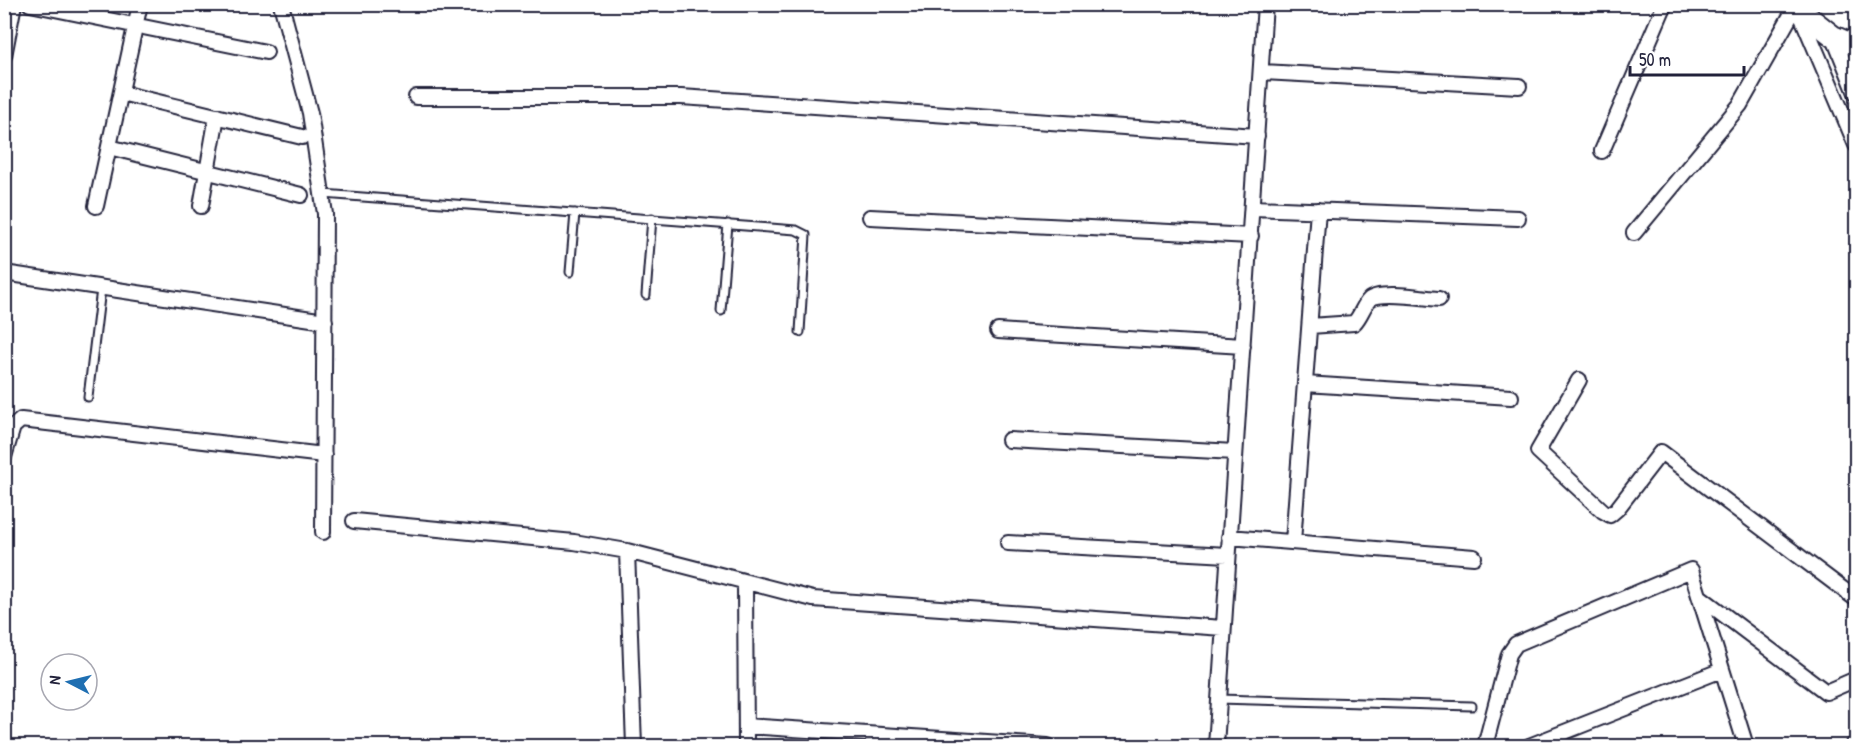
<svg xmlns="http://www.w3.org/2000/svg" width="1861" height="751" font-family="'Patrick Hand',sans-serif">
<style>
.lines{fill:none;stroke-linecap:round;stroke-linejoin:round}
.lane-casing{stroke:#22223b;stroke-width:11}
.street-casing{stroke:#22223b;stroke-width:18}
.secondary-casing{stroke:#22223b;stroke-width:24}
.lane{stroke:#fff;stroke-width:7}
.street{stroke:#fff;stroke-width:14}
.secondary{stroke:#fff;stroke-width:20}
</style>
<rect width="100%" height="100%" fill="#fff"/>
<filter id="ink" filterUnits="userSpaceOnUse"><feTurbulence type="fractalNoise" baseFrequency=".0167" numOctaves="2"/><feDisplacementMap in="SourceGraphic" scale="12" xChannelSelector="R" yChannelSelector="G"/><feConvolveMatrix kernelMatrix="1 2 1 2 8 2 1 2 1" color-interpolation-filters="sRGB"/></filter>
<g filter="url(#ink)">
<g class="lines">
<defs>
<path id="lane" d="M323 194 796 230 806 235 800 332
M570 272 575 213
M646 295 652 218
M721 311 728 224
M88 397 101 289
M1219 699 1472 706"/>
<path id="street" d="M30 4 266 52
M281 4 310 113 325 214 323 532
M1854 4 1856 6
M1800 13 1856 145
M1833 36 1856 93
M4 56 14 4
M1261 72 1519 86
M121 93 302 137
M416 97H681L1257 136
M109 147 301 195
M1602 151 1665 4
M96 206 140 4
M201 206 217 116
M1253 208 1518 218
M870 217 1251 236
M1634 233 1740 105 1795 8
M4 273 325 321
M1310 326 1354 323C1361 316 1363 306 1369 300 1379 290 1425 298 1439 299
M998 331 1243 346
M1579 380 1538 451 1603 511 1610 515 1617 509 1661 452 1856 599
M1305 384 1511 397
M1009 440 1235 452
M4 457 13 427 21 420 324 455
M354 521 574 542 627 551 813 599 1223 628
M1229 537 1474 557
M1293 542 1318 210
M1008 543 1228 555
M627 551 634 746
M745 582 746 746
M1699 596 1826 692 1856 679
M746 726 1048 746
M1216 746 1265 4
M1485 746 1509 654 1516 644 1691 570 1746 746
M1529 746 1722 670
M1852 746H1856"/>
<path id="secondary" d="M1792 4 1833 36 1856 46"/>
</defs>
<use href="#lane" class="lane-casing"/>
<use href="#street" class="street-casing"/>
<use href="#secondary" class="secondary-casing"/>
<use href="#lane" class="lane"/>
<use href="#street" class="street"/>
<use href="#secondary" class="secondary"/>
</g>
</g>
<rect width="1861" height="751" fill="none" stroke="#fff" stroke-width="24"/>
<rect x="12" y="12" width="1837" height="727" fill="none" stroke="#22223b" stroke-width="2" filter="url(#ink)"/>
<g transform="translate(69 682) rotate(277)"><circle r="28" fill="#ffffff" stroke="#a7a7b1" stroke-width="1.5"/>
<path d="M0-4.5L10 22L0 15L-10 22Z" fill="#1f6fb2"/>
<text y="-9" font-size="16" font-weight="bold" text-anchor="middle" fill="#22223b">N</text>
</g>
<path d="M1630 66v9h114v-9" fill="none" stroke="#22223b" stroke-width="3"/>
<text x="1639" y="66" font-size="18" fill="#22223b" stroke="#ffffff" stroke-width="4.5" paint-order="stroke">50 m</text>
</svg>
